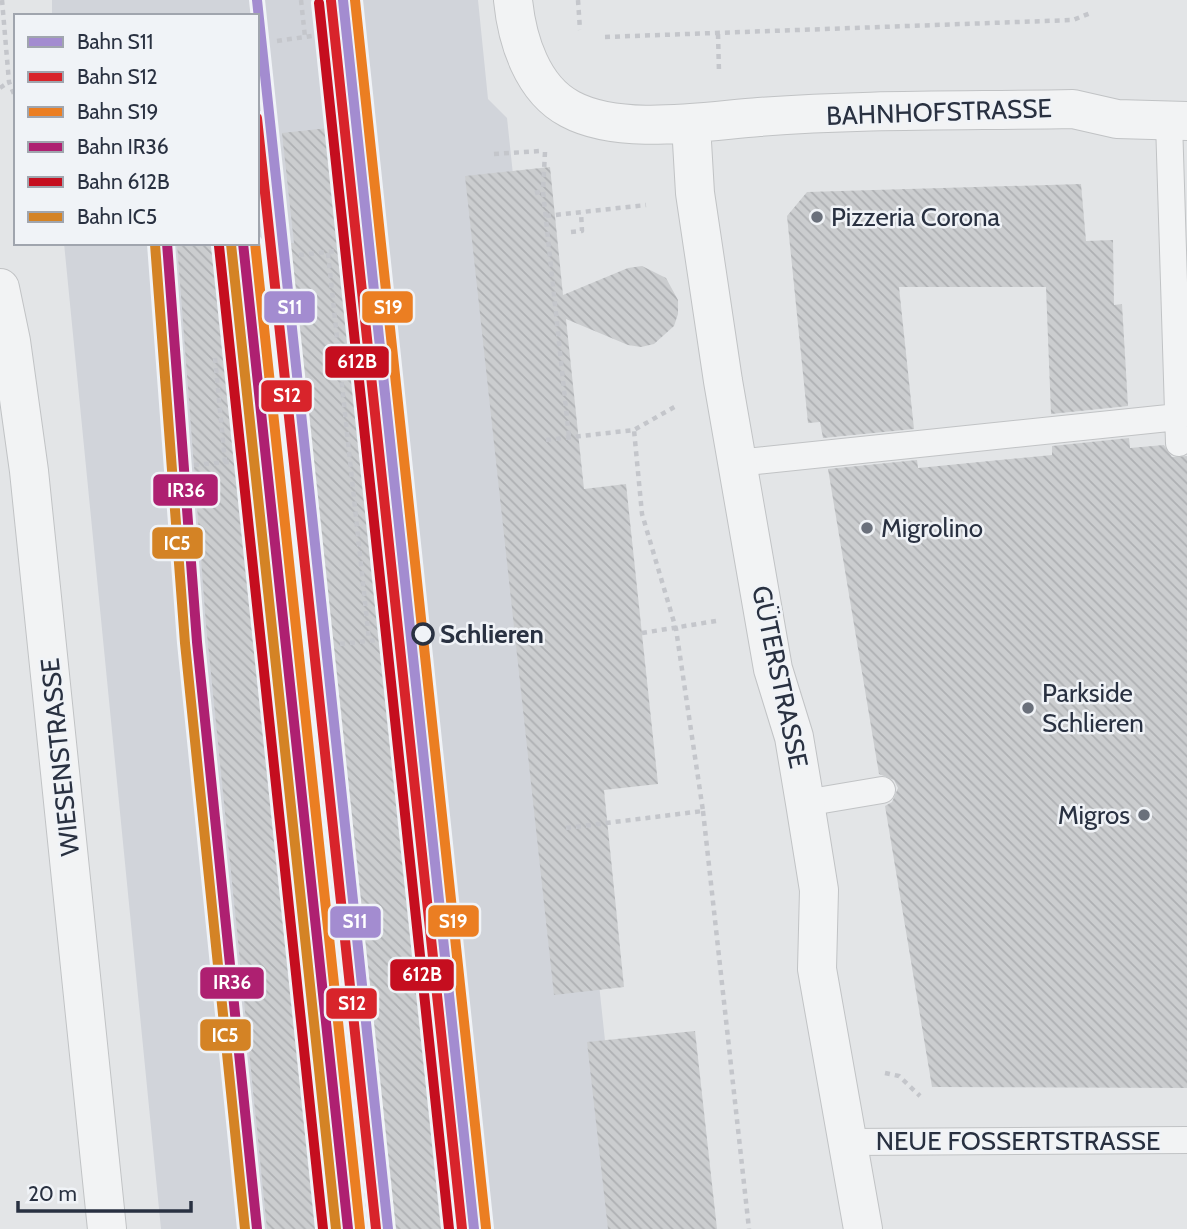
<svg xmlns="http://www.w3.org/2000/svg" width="1187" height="1229" font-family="Cabin,sans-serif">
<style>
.built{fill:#d1d4da}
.building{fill:url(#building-back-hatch)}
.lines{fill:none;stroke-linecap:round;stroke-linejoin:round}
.lane-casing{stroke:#c1c3c5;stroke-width:28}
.street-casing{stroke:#c1c3c5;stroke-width:40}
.path{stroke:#c4c6cb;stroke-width:4.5;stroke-dasharray:5 5;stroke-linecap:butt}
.lane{stroke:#f2f3f4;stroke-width:26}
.street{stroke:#f2f3f4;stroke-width:38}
.rail-1-casing{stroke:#f0f3f7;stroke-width:16}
.rail-2-casing{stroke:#f0f3f7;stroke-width:16}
.rail-3-casing{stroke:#f0f3f7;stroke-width:16}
.rail-4-casing{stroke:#f0f3f7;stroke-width:16}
.rail-5-casing{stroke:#f0f3f7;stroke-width:16}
.rail-6-casing{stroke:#f0f3f7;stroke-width:16}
.rail-1{stroke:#a38cd0;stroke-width:10}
.rail-2{stroke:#d8242b;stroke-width:10}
.rail-3{stroke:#eb7e22;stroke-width:10}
.rail-4{stroke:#ae2071;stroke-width:10}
.rail-5{stroke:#c50e1f;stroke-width:10}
.rail-6{stroke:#d48325;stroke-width:10}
.poi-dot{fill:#6a707b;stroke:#f0f3f7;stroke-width:2.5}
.stop-dot{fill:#f0f3f7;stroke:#293141;stroke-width:3.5}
.labels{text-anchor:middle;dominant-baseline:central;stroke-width:5;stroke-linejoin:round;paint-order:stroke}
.street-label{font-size:26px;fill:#293141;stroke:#f0f3f7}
.poi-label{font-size:26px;fill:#293141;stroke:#f0f3f7;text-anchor:start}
.stop-label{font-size:26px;font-weight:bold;fill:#293141;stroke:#f0f3f7;text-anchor:start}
.line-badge{stroke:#f0f3f7;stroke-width:2.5}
.badge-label{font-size:19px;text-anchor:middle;font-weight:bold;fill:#fff}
</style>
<defs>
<pattern id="building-back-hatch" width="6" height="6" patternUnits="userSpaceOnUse" patternTransform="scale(1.75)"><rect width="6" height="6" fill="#cbcdcf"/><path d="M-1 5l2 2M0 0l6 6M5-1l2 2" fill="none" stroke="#aeb0b3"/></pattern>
</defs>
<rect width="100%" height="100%" fill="#e3e5e7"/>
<path class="built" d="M52 0H478L488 99 507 118 625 1229H161L64 243H257V16H52Z"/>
<path class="building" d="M347 126 462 1229H267L206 624 177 243H294L282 133Z
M550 167 563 295 628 268 642 266 666 278 678 300V314L674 326 654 344 641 347 628 345 566 319 584 489 626 484 658 784 604 790 624 987 554 995 465 176Z
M1081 184 1086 241 1113 240 1114 305 1122 304 1128 406 1051 414 1046 287H899L914 429 823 438 820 422 808 423 787 216 807 192Z
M1129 438 1130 448 1164 445 1172 457 1187 456V1088L932 1087 885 806 892 802 898 788 894 780 879 774 828 469 917 460 918 468 1052 455V446Z
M695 1031 717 1229H608L587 1042Z"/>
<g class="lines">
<defs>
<path id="lane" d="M1169 122 1179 443
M737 463 1178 417
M805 803 882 790
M849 1142 1187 1140"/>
<path id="street" d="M513 0C517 40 532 89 570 109 620 136 705 121 759 117 863 109 969 111 1073 109L1117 119 1187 121
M691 125 695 193 723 381 773 669 794 737 805 803 819 890 817 969 863 1229
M0 288 11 341 29 471 107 1229"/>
</defs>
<use href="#lane" class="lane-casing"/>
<use href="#street" class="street-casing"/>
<path class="path" d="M2 0 9 82 16 99
M301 0 305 37
M578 0 580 30
M718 34 719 72
M605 37 1073 20 1093 12
M277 41 332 33
M0 88 9 82
M545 152 543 191 569 437
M494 154 540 151
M535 193 543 191
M546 216 646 205
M571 232 582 231 581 212
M328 253 369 640
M299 255 355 249
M215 358 225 462
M546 440 634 430 676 406
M194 465 250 460
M642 633 716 621
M340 644 396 638
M703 811 749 1229
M566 828 703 811 676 629 642 514 634 430
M885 1073 899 1076 920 1096"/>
<use href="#lane" class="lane"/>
<use href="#street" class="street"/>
<defs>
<path id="rail-1" d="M257 0 388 1229
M343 0 474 1229"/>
<path id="rail-2" d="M331 1 462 1229
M257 118 376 1229"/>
<path id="rail-3" d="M355 0 486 1228
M255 243 360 1228"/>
<path id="rail-4" d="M167 243 197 642 257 1229
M243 243 348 1229"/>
<path id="rail-5" d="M319 3 449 1229
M219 246 323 1229"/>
<path id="rail-6" d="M155 244 185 643 245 1229
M231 244 336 1229"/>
</defs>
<use href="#rail-1" class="rail-1-casing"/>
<use href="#rail-2" class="rail-2-casing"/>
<use href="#rail-3" class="rail-3-casing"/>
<use href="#rail-4" class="rail-4-casing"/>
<use href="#rail-5" class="rail-5-casing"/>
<use href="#rail-6" class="rail-6-casing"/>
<use href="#rail-1" class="rail-1"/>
<use href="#rail-2" class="rail-2"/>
<use href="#rail-3" class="rail-3"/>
<use href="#rail-4" class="rail-4"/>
<use href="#rail-5" class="rail-5"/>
<use href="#rail-6" class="rail-6"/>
</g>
<g class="poi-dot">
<circle cx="817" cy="217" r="7"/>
<circle cx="867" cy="528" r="7"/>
<circle cx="1028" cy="708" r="7"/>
<circle cx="1144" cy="815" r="7"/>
</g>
<circle class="stop-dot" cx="423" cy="634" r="10"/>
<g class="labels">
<g class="street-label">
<text transform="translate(939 112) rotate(-2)">BAHNHOFSTRASSE</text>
<text transform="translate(780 677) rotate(78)">GÜTERSTRASSE</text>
<text transform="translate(60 757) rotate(-96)">WIESENSTRASSE</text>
<text x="1018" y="1141">NEUE FOSSERTSTRASSE</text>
</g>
<g class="poi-label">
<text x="831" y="217">Pizzeria Corona</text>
<text x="881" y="528">Migrolino</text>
<text x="1042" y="693">Parkside<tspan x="1042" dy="30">Schlieren</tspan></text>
<text x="1130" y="815" text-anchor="end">Migros</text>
</g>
<g class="stop-label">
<text x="440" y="634">Schlieren</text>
</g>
</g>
<g class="line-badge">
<rect x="361" y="290" width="53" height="34" rx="7" fill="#eb7e22"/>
<rect x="263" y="290" width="53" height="34" rx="7" fill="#a38cd0"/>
<rect x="324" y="345" width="66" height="34" rx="7" fill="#c50e1f"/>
<rect x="260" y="379" width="53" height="34" rx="7" fill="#d8242b"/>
<rect x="152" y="473" width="67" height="34" rx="7" fill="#ae2071"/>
<rect x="151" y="526" width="53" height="34" rx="7" fill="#d48325"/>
<rect x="427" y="904" width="53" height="34" rx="7" fill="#eb7e22"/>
<rect x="329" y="905" width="53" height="34" rx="7" fill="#a38cd0"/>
<rect x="389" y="958" width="66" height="34" rx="7" fill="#c50e1f"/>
<rect x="199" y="966" width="66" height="34" rx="7" fill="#ae2071"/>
<rect x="325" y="987" width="53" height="33" rx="7" fill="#d8242b"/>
<rect x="199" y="1018" width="53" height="34" rx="7" fill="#d48325"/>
</g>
<g class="badge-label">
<text x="388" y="314">S19</text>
<text x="290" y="314">S11</text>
<text x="357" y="368">612B</text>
<text x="287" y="402">S12</text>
<text x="186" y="497">IR36</text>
<text x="177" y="550">IC5</text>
<text x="453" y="928">S19</text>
<text x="355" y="928">S11</text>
<text x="422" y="981">612B</text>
<text x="232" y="989">IR36</text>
<text x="352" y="1010">S12</text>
<text x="225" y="1042">IC5</text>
</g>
<rect x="14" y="14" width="245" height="231" fill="#f0f3f7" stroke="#a0a5ae" stroke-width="2"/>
<rect x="28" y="37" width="35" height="10" fill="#a38cd0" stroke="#a0a5ae" stroke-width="2"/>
<text x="77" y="49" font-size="21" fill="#293141">Bahn S11</text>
<rect x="28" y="72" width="35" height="10" fill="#d8242b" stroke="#a0a5ae" stroke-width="2"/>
<text x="77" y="84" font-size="21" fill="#293141">Bahn S12</text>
<rect x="28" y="107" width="35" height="10" fill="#eb7e22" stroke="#a0a5ae" stroke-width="2"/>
<text x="77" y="119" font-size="21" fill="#293141">Bahn S19</text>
<rect x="28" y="142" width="35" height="10" fill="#ae2071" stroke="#a0a5ae" stroke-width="2"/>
<text x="77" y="154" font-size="21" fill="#293141">Bahn IR36</text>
<rect x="28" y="177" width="35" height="10" fill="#c50e1f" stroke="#a0a5ae" stroke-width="2"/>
<text x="77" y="189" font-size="21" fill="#293141">Bahn 612B</text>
<rect x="28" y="212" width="35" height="10" fill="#d48325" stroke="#a0a5ae" stroke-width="2"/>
<text x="77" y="224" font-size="21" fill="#293141">Bahn IC5</text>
<path d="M18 1201v10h173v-10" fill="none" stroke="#293141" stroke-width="3.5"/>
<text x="28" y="1201" font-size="21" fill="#293141" stroke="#f0f3f7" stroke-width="5" paint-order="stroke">20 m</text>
</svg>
